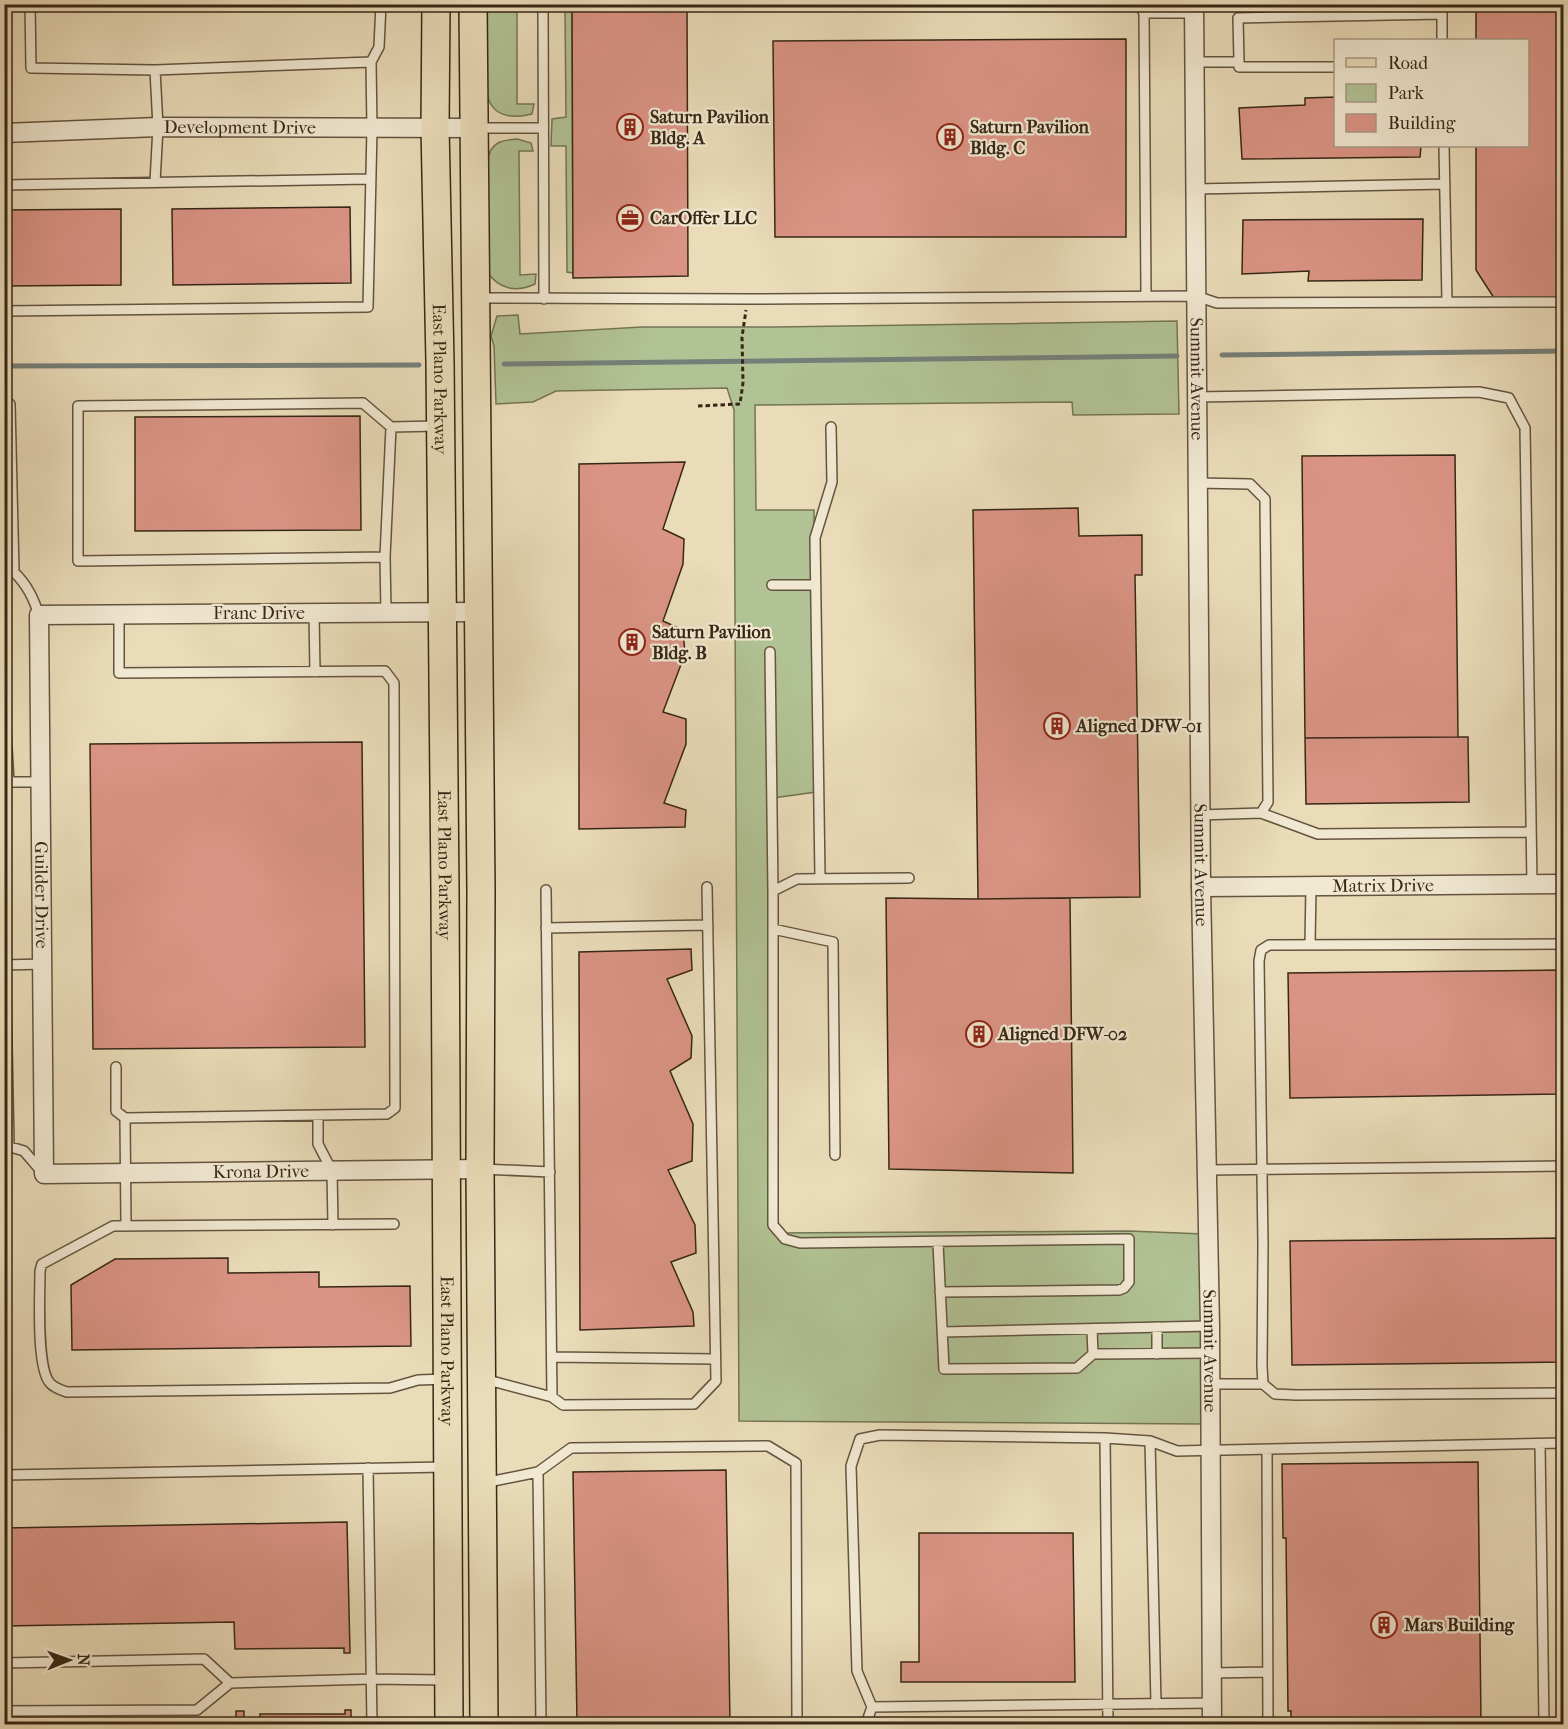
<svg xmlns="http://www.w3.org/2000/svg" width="1568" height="1729" font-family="'IM FELL French Canon',serif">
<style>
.green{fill:#b1c294;stroke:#747455;stroke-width:1.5}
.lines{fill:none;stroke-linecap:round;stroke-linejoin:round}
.stream{stroke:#757f79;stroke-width:5}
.building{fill:#da9485;stroke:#382716;stroke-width:1.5}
.service-casing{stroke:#64543f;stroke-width:12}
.minor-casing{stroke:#64543f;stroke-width:21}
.primary-casing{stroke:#382716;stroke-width:30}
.path{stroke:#382716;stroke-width:3;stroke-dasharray:4.5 3;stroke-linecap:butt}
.service{stroke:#f1e8d2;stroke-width:9}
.minor{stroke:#f1e8d2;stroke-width:18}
.primary{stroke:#eadcb9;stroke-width:27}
.labels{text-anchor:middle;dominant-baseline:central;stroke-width:4.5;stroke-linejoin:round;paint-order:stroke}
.poi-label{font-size:18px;font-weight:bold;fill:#382716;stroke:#f1e8d2;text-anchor:start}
.street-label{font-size:18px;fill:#382716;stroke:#f1e8d2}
</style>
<rect width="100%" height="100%" fill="#eadcb9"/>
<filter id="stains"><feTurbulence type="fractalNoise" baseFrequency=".00333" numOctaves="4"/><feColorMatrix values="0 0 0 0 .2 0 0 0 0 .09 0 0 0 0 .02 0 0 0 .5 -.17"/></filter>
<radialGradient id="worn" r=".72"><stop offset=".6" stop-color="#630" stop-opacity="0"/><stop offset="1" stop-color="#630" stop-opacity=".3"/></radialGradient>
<path class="green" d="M494 5H531L533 9H517V104H534L532 114C512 119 491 117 487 93L486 14Z
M565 9H572L573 273 567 272 566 146H551L552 119 566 117Z
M517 139 531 143 533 151H519L520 275 536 274 535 284C516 293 499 289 487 272L488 159C491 142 502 140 517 139Z
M518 315 520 334 642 327H776L1177 321 1179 414 1073 415 1072 402 755 405 756 510H814L816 792 773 798 768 977 773 1233 1129 1231 1203 1234 1204 1424 739 1421 734 410 727 388 556 391 533 402 496 404 494 346 491 336 497 316Z"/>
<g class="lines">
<path class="stream" d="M1222 355 1564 351
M504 364 1177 356
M4 366 419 365"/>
</g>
<path class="building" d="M572 4H687L688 276 573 278Z
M1476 4H1564V298H1494L1476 270V146H1528V40H1476Z
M1126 39V237H775L773 41Z
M1336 97V146H1421L1420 157 1242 159 1239 108 1305 105V98Z
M350 207 351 283 173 285 172 209Z
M121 209V285L4 286V210Z
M1423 219 1422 280 1308 281 1309 271 1242 274 1243 220Z
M360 416 361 530 135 531V417Z
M1455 455 1458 737 1305 738 1302 456Z
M685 462 663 529 684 539 683 564 663 621 683 630 685 654 663 712 686 719V744L664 803 686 810 685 827 579 829V464Z
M1078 508 1079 536 1142 535V575H1135L1140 897 978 899 973 510Z
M1458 737H1468L1469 802 1306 804 1305 738Z
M362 742 365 1047 93 1049 90 744Z
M886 898 978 899 1070 898 1073 1173 889 1169Z
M691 949 692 970 667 979 692 1036 691 1058 670 1071 693 1124 692 1161 668 1170 695 1225 696 1253 671 1262 693 1312 694 1326 580 1330 579 952Z
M1564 970V1094L1290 1098 1288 973Z
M1564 1238V1362L1292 1365 1290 1241Z
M228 1258V1273L319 1272V1287L410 1286 411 1346 72 1350 71 1285 115 1259Z
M1478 1462 1481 1724H1291V1711H1288L1286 1538H1283L1282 1464Z
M726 1470 730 1724H577L573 1472Z
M347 1522 350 1653H344V1648L235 1649 234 1622 4 1626V1528Z
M919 1533H1073L1075 1682H901V1662H919Z
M345 1710H351V1724H236V1711H244V1718H260V1714H345Z"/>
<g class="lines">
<defs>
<path id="service" d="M30 4 31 68 155 70 158 127 155 182
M543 4 544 299
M1139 4 1144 13H1194
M1144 13 1146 296
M1442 14V40
M1194 62H1239L1238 18 1442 14V4
M1239 62V67H1336
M155 70 371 62
M475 128H542
M1444 146 1447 302
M4 185 370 179
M1195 189 1445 184
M478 298 748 299 1196 296 1217 303 1564 302
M4 311 368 307 372 129 371 62 379 47 381 4
M1196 397 1479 392 1509 398 1525 428 1532 884
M4 404H10L14 572C27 585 33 597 39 615
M1197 483 1250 484 1265 499 1268 802 1261 813 1200 815
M385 557 391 427
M772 585H815
M386 612 385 557 78 561V406L363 403 391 427 437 426
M314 613 315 672
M119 614V673L385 671 394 683 395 1108 387 1114 125 1118
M770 652 773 891
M4 697 9 782
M4 782H41
M1261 813 1318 834 1531 832
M820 877 815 538 832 482 831 427
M909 878 797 879 773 891V1225L785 1239 800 1243 1129 1239V1282L1124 1288 1119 1290 940 1292
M546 890 552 1397
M4 895 9 1145
M546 928 708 925
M773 929 833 942 835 1155
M1564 944 1269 945 1261 950 1259 961 1263 1245 1262 1366 1263 1384 1275 1394 1296 1395 1564 1393
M1310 945 1311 886
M4 965 43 964
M116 1067V1111L125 1118 126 1226
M318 1116V1144L332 1171 333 1225
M4 1145 24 1151 42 1172
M483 1169 550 1172
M1208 1170 1564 1166
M394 1224 113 1226 42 1264 40 1271C40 1294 36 1368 50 1383 54 1388 61 1390 67 1392L390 1388 418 1380 446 1379
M938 1243 944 1369 1077 1368 1093 1354 1210 1353
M1092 1329 1093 1354
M942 1332 1210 1326
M1157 1354V1327
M552 1357 715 1359
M484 1379 552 1397 563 1405 694 1404 716 1381 707 887
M1210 1384H1263
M1105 1438 1108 1724
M1150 1441 1156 1704
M1540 1444 1544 1724
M1267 1450 1268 1724
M368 1468 372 1724
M538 1472 541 1724
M4 1475 445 1467
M484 1483 538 1472 571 1448 768 1446 796 1463 797 1724
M4 1663 204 1659 230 1683 372 1679 446 1680
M1212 1673 1268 1672
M872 1707 857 1671 851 1466 860 1439 880 1435 1105 1438 1150 1441 1177 1451 1564 1443
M4 1711 197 1710 230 1683
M866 1724 872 1707 1212 1703"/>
<g id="minor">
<path id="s1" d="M1194 4 1201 887 1210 1326 1212 1724"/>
<path id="s2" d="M4 133 158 127 473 128"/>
<path id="s3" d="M479 612 39 615 44 1174 480 1169"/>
<path id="s4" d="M1201 887 1564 884"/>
</g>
<g id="primary">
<path id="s5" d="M436 4 435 127 440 362 445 891 449 1724"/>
<path d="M473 4 481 891 480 1169 484 1724"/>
</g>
</defs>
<use href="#service" class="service-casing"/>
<use href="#minor" class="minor-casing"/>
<use href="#primary" class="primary-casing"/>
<path class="path" d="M698 406 740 404 743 383 742 337 746 310"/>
<use href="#service" class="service"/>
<use href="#minor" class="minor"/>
<use href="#primary" class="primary"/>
</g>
<defs>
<symbol id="building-ring" viewBox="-11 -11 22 22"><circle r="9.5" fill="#f1e8d2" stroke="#8f2418" stroke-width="1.5"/><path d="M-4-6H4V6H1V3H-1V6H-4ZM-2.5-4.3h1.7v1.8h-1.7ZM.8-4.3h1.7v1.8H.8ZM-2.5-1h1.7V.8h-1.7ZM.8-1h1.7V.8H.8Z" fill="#8f2418"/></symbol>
<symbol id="office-ring" viewBox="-11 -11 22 22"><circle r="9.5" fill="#f1e8d2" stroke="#8f2418" stroke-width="1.5"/><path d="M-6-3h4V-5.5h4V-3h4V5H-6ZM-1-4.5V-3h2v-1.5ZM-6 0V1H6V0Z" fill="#8f2418"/></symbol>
</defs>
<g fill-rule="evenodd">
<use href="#building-ring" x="615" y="112" width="30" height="30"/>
<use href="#building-ring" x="935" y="122" width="30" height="30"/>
<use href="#office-ring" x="615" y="203" width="30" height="30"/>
<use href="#building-ring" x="617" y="627" width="30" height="30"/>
<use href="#building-ring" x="1042" y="711" width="30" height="30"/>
<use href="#building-ring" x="964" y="1019" width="30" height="30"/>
<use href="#building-ring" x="1369" y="1610" width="30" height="30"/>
</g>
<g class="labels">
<g class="poi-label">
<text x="650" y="117">Saturn Pavilion<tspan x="650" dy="21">Bldg. A</tspan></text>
<text x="970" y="127">Saturn Pavilion<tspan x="970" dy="21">Bldg. C</tspan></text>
<text x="650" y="218">CarOffer LLC</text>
<text x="652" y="632">Saturn Pavilion<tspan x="652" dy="21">Bldg. B</tspan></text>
<text x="1076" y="726">Aligned DFW-01</text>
<text x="998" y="1034">Aligned DFW-02</text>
<text x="1404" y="1625">Mars Building</text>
</g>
<g class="street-label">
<text stroke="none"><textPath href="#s2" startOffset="236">Development Drive</textPath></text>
<text stroke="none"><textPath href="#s5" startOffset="375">East Plano Parkway</textPath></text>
<text stroke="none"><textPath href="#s1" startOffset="375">Summit Avenue</textPath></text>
<text x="259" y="613">Franc Drive</text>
<text stroke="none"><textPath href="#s5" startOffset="861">East Plano Parkway</textPath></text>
<text stroke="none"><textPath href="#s1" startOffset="861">Summit Avenue</textPath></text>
<text stroke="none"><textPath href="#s4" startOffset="182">Matrix Drive</textPath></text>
<text stroke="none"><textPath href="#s3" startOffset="720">Guilder Drive</textPath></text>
<text stroke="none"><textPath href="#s3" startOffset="1216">Krona Drive</textPath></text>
<text stroke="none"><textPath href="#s5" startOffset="1347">East Plano Parkway</textPath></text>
<text stroke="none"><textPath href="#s1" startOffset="1347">Summit Avenue</textPath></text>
</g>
</g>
<rect width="1568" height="1729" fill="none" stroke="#eadcb9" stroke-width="24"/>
<rect x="6" y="6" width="1556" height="1717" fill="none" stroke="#382716" stroke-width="3"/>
<rect x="12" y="12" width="1544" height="1705" fill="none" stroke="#382716" stroke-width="1.5"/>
<rect x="1334" y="39" width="195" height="108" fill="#f1e8d2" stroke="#a79b87" stroke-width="1.5"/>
<rect x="1346" y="58" width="30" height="9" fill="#eadcb9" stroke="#a79b87" stroke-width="1.5"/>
<text x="1388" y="69" font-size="18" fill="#382716">Road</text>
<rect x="1346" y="84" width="30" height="18" fill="#b1c294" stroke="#a79b87" stroke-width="1.5"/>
<text x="1388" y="99" font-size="18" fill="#382716">Park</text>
<rect x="1346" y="114" width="30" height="18" fill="#da9485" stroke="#a79b87" stroke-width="1.5"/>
<text x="1388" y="129" font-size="18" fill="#382716">Building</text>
<g transform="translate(69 1660) rotate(89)" stroke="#f1e8d2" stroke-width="4.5" paint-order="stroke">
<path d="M0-4.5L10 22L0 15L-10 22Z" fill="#382716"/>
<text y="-9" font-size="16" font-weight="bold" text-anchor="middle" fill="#382716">N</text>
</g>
<rect width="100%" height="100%" filter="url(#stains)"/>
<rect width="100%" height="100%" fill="url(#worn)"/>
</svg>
